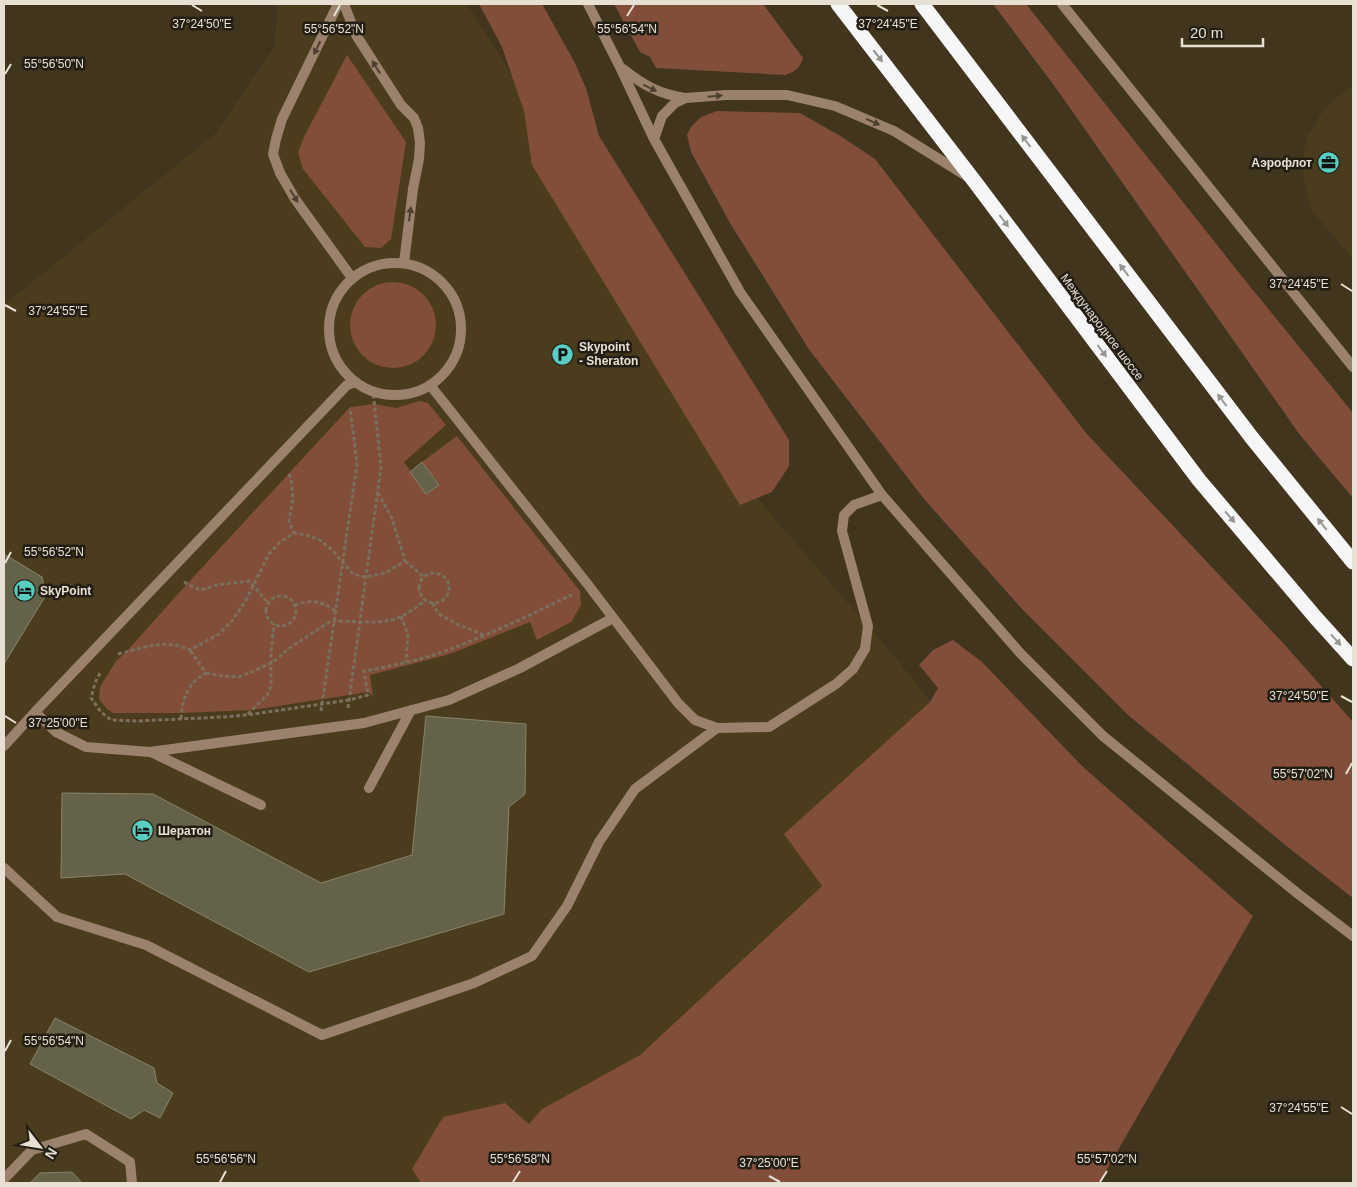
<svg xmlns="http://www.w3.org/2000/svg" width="1357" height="1187" font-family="Helvetica,sans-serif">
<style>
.built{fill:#4b3c1e}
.green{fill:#814e39}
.building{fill:#646248;stroke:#878569}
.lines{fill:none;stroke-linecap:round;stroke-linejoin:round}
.path{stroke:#7a705c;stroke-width:3;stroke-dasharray:4 2.5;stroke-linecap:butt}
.lane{stroke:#9a826d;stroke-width:10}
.street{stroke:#9a826d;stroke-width:10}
.highway{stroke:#f6f6f6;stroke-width:15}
.oneway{fill:#4d4132}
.oneway2{fill:#979590}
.ticks{fill:none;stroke:#e7e0d3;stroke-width:2}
.labels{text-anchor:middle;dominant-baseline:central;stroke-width:5;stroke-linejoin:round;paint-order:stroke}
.poi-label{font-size:12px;font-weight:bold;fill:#e7e0d3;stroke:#231e13;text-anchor:start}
.street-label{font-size:12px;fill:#e7e0d3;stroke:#231e13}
.ticks-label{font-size:12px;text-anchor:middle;fill:#e7e0d3;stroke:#231e13;stroke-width:5;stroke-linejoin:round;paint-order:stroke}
</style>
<rect width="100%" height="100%" fill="#41351e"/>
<path class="built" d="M278 4H467L639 273 687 418 894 656 931 702 785 834 822 886 640 1055 542 1109 529 1125 412 1169 421 1183H4V305L215 134 274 48Z
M1352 87H1353V259L1312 211 1303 177 1304 149 1309 134 1320 115 1336 98Z"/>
<path class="green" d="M479 4H542L574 61 586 88 599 136 789 440V466L772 492 740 505 532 165 524 111 502 47Z
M614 4H763L803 58C800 68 795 72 785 75L656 68 650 57 640 52Z
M993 4H1026L1244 279 1353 413V498L1300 435 1053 84Z
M347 55 406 142 391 239 381 248 365 247 303 169 298 152 305 135Z
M717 111 800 113 842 137 875 159 1086 433 1284 644 1353 722V898L1289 848 1128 715 1022 609 924 499 808 348 730 223 691 152 687 135 691 127 701 117Z
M350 325a43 43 0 1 1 86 0a43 43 0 1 1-86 0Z
M420 401 428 403 446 425 404 462 427 494 439 484 422 462 457 436 580 591 581 605 571 622 537 640 530 622 450 654 370 675 373 696 368 692 252 710 181 713H113L107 709 99 699 100 687 116 661 126 652 187 584 350 407 375 404 396 408Z
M953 640 982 662 1082 766 1253 916 1099 1183H421L412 1169 443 1117 505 1103 529 1124 542 1109 640 1055 822 886 784 834 930 702 938 688 919 665 933 650Z"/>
<path class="building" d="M422 462 439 485 426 494 410 472Z
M4 554 42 577 46 595 4 664Z
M426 716 526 724 525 794 509 807 504 914 309 972 125 874 61 878 62 793 153 794 321 883 412 855Z
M55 1018 154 1068 157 1083 173 1093 160 1118 144 1110 131 1119 30 1064Z
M72 1172 82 1183H30L40 1173Z"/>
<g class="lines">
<path class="path" d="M289 474 291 479 293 499 289 521 294 533
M405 561 424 577
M419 588a15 15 0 1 1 30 0a15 15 0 1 1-30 0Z
M184 582 191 586 201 590 217 585 249 581 254 586 268 603
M266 611a15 15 0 1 1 30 0a15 15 0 1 1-30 0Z
M432 603 439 614 459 625 484 635
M295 606C306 598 326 602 335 611
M401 616 408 635 406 662
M118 654C144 648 163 638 190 650L219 634 232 621 245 602 269 554 280 542 294 533 306 535 320 540 332 550 353 574 366 577 385 573 405 561 392 518 378 493
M100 673 95 683 91 698 101 712 111 720 137 721 223 717 247 715 349 700 368 695 364 671C390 666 417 661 442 652 487 636 530 615 573 594
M206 673 223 676 239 677 252 672 273 662 291 647 329 622 334 621C351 621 375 624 391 620 404 617 415 608 426 600
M348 708 381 467 373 391
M321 711 357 464 350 408
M248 714 268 694 271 686V652L274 624
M181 719C182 698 188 683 206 673L190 650"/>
<path class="lane" d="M338 4 282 119 276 139 273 154 280 173 295 199 352 278
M344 4 356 35 401 105 414 118 418 128 420 143 419 159 413 189 404 263
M329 329a66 66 0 1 1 132 0a66 66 0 1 1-132 0Z
M430 385 589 586 678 703 695 720 717 728 769 727 836 684 853 669 865 649 868 626 842 531 844 515 854 505 882 495
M35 712 56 732 86 747 150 752 364 723 449 700 520 668 613 618
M4 746 35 712 347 385 356 382
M151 752 261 805
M369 788 411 710
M4 868 57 917 146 945 322 1035 474 983 532 956 567 906 599 842 635 789 717 728
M4 1179 32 1150 86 1134 130 1162 132 1183"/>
<path class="street" d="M588 4 620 67 654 139 740 292 882 495 1021 654 1103 736 1297 893 1353 936
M1062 4 1353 367
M623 69C643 85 659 94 685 98
M654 139 662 116 675 103 686 98 726 95H787L835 106 894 131 968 177"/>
<path class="highway" d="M838 4 975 182 1199 480 1316 618 1353 659
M922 4 1252 438 1353 562"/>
</g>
<defs><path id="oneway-solid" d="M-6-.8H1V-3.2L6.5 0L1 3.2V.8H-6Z" transform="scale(1.25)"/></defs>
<g class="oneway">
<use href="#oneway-solid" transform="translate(317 48) rotate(116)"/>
<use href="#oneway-solid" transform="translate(376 67) rotate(-122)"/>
<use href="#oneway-solid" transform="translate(650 88) rotate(26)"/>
<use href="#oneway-solid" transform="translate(715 96) rotate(-5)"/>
<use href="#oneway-solid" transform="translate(873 122) rotate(24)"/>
<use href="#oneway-solid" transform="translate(294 196) rotate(58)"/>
<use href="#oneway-solid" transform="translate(410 214) rotate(-82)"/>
</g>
<g class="oneway2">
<use href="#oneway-solid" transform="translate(878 56) rotate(52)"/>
<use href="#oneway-solid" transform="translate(1026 141) rotate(-127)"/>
<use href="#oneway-solid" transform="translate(1004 221) rotate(53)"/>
<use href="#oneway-solid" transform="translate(1124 270) rotate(-127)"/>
<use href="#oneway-solid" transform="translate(1102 351) rotate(53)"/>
<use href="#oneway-solid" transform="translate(1222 400) rotate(-127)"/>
<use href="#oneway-solid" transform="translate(1230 517) rotate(49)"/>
<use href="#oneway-solid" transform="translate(1322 524) rotate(-129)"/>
<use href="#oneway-solid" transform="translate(1336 640) rotate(48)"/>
</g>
<path class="ticks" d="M192 5 202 11M877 5 888 11M334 16 340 5M627 16 634 5M5 74 11 64M1341 284 1352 291M5 305 16 311M5 563 11 552M1341 696 1352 702M5 716 16 723M1346 774 1352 763M5 1051 11 1040M1341 1107 1352 1114M769 1176 780 1182M220 1182 226 1171M513 1182 520 1171M1100 1182 1107 1171"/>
<defs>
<symbol id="office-disc" viewBox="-11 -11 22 22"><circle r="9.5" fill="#58cec0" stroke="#231e13"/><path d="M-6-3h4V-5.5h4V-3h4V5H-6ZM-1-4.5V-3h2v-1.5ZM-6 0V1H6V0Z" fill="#111"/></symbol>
<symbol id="parking-disc" viewBox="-11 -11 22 22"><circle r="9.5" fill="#58cec0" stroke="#231e13"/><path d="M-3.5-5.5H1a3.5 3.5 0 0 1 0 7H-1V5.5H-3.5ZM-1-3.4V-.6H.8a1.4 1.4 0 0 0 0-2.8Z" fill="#111"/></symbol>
<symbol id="hotel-disc" viewBox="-11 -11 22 22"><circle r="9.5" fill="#58cec0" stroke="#231e13"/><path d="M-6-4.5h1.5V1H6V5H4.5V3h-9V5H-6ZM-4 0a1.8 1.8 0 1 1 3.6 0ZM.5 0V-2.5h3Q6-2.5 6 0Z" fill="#111"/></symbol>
</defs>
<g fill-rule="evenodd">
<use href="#office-disc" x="1316" y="150" width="25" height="25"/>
<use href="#parking-disc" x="550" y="342" width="25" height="25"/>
<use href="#hotel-disc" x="12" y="578" width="25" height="25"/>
<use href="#hotel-disc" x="130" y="818" width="25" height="25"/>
</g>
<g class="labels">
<g class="poi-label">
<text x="1312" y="163" text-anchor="end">Аэрофлот</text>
<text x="579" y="347">Skypoint<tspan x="579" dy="14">- Sheraton</tspan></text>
<text x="40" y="591">SkyPoint</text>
<text x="158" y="831">Шератон</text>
</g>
<g class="street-label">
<text transform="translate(1102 327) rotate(53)">Международное шоссе</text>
</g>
</g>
<g class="ticks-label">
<text x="202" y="28">37°24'50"E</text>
<text x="888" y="28">37°24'45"E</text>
<text x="334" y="33">55°56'52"N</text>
<text x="627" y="33">55°56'54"N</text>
<text x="54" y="68">55°56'50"N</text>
<text x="1299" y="288">37°24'45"E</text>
<text x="58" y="315">37°24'55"E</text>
<text x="54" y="556">55°56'52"N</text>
<text x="1299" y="700">37°24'50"E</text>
<text x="58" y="727">37°25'00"E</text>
<text x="1303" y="778">55°57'02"N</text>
<text x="54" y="1045">55°56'54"N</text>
<text x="1299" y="1112">37°24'55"E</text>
<text x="226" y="1163">55°56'56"N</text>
<text x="520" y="1163">55°56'58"N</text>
<text x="1107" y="1163">55°57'02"N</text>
<text x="769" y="1167">37°25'00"E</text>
</g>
<rect width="1357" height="1187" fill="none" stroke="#e7e0d3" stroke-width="10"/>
<g transform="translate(40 1147) rotate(121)" stroke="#231e13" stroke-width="4" paint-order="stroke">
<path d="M0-4L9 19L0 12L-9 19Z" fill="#e7e0d3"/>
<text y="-8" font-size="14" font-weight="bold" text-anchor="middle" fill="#e7e0d3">N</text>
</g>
<path d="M1182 38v8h81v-8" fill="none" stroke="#e7e0d3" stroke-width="2.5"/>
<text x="1190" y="38" font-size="15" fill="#e7e0d3" stroke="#231e13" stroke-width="4" paint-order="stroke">20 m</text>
</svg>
